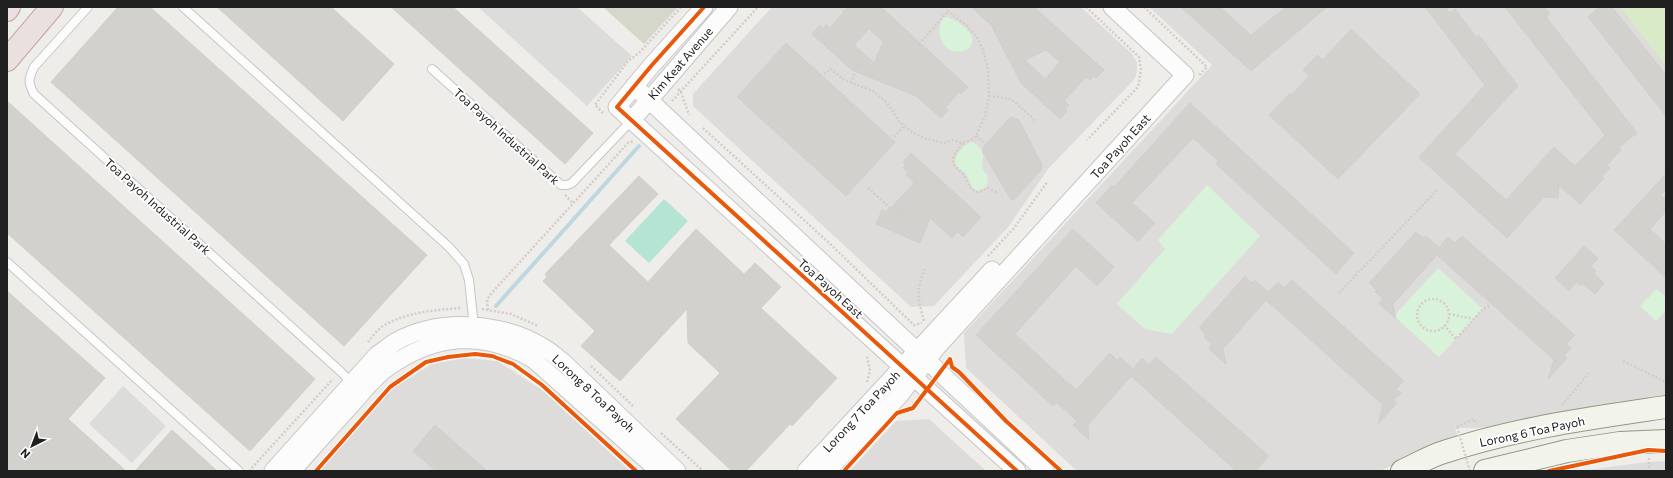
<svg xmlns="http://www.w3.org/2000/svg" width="1673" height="478" font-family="Commissioner,sans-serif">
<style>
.residential{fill:#dddcda}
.religious{fill:#dcdcda}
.construction{fill:#d6d7cb}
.grass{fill:#d9eac9}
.park{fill:#d8f3da}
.pitch{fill:#b6e4d4}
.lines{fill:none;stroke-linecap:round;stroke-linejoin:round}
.stream{stroke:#bed7e0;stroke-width:4}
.building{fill:#d2d1ce;stroke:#d1cfca;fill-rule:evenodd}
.lane-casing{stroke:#c7c6c5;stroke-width:10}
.street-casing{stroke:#c7c6c5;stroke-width:19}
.secondary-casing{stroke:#949881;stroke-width:24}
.highway-casing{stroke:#c3a1a8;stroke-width:24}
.path{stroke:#d7cbc8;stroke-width:2.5;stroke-dasharray:2 2;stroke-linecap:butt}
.lane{stroke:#fcfcfc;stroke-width:8}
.street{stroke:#fcfcfc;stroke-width:17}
.secondary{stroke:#f2f4ec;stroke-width:22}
.highway{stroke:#ebe0e0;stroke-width:22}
.path-bridge{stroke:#d7cbc8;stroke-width:2.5;stroke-dasharray:2 2;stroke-linecap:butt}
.cycleway-casing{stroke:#fff;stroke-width:6}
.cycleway{stroke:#e8590c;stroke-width:4}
.labels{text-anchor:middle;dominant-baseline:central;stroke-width:3.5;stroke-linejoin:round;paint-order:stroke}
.street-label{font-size:12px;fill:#202020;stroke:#fff}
</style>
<rect width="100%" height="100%" fill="#eeede9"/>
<path class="residential" d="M772 7H1081L1132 54 1137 63V71L1135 78 1130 84 1048 169 1009 226 934 306 911 307 693 106V94Z
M1149 7H1666V405L1544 427 1455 428 1457 435 1380 471H1077L966 368 964 333 1212 65Z
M465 358 497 361 542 390 630 471H318L389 391 432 364Z
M929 419 986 471H850L896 421Z
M1666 461V471H1579L1647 462Z"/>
<path class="religious" d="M478 7H577L632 56 587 106Z
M123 386 166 426 132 463 89 424Z"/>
<path class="construction" d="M603 7H678L644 44Z"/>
<path class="grass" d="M1620 7H1666V61L1664 63Z"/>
<path class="park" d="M945 17C954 18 960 23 966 29 989 50 944 65 940 34 939 27 940 21 945 17Z
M970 142C978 143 982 149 983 157 983 160 981 163 982 167 983 172 989 175 988 180 988 183 986 187 984 188 972 197 970 180 966 174 964 170 959 170 957 166 951 157 963 146 970 142Z
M1207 185 1260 236 1172 334 1145 329 1117 304 1165 249 1158 240Z
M1438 268 1483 309 1439 357 1394 316Z
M1657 289 1666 297V310L1656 321 1640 306Z"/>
<path class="pitch" d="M664 199 688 221 649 263 625 241Z"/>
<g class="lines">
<path class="stream" d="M496 306 639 146"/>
</g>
<path class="building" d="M118 7H150L427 255 344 346 51 82Z
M217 7H331L394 64 343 121Z
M391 7H453L593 133 565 164Z
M848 7H881L968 87 961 94 959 92 945 108 948 110 941 118 916 96 852 70 812 34 820 25 823 28 826 25 830 28ZM869 29 883 42 874 63 854 45Z
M971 7H1034L1104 70 1096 78 1094 76 1090 80 1086 77 1064 101 1069 105 1065 108 1067 111 1060 119 1021 83 991 25ZM1046 50 1060 62 1045 79 1025 60Z
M1181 7H1220L1251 35 1286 7H1327L1251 71Z
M1425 7H1445L1450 13 1455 9 1476 37 1479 35 1518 86 1455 154 1506 200 1554 147 1575 166 1605 135 1505 7H1545L1550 14 1546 17 1637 133 1619 147 1621 150 1607 165 1610 168 1602 176 1604 178 1580 204 1559 185 1558 198 1544 197 1507 238 1419 157 1485 85Z
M1600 7H1612L1666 75V116L1588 17Z
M1351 29 1420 94 1338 179 1269 115 1290 93 1291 95 1309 76 1303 70 1317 55 1323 60Z
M786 43 895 142 846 196 737 97Z
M7 101 315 379 250 451 7 233Z
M1190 103 1354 253 1336 274 1216 164 1218 161 1193 138 1132 203 1155 223 1138 241 1096 203 1112 185 1114 187Z
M1011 117 1019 120 1042 165V168L1041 170 1016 198 1011 200 983 152 984 146 1008 120Z
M911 153 981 217 963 237 958 232 952 238 930 218 920 243 876 224 882 210 887 212 889 208 890 209 914 183 906 175 908 172 903 168 906 164 903 162Z
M1666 174V190L1661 195 1666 200V211L1650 229 1666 244V278L1614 230Z
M639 176 658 194 609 245 648 282 696 229 744 274 755 263 781 287 761 308 837 378 792 426 790 424 746 471H732L676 419 720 373 688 343 687 309 620 381 581 346 595 331 543 281 547 277 545 274Z
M1073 229 1114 267 1097 286 1076 266 1015 334 1076 390 1110 353 1117 360 1120 357 1133 369 1142 358 1149 365 1156 357 1269 456 1255 471H1236L1131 376 1088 425 1089 440 1073 425 1077 421 1056 402 1053 406 976 335Z
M1416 232 1423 238 1426 236 1439 248 1448 237 1455 243 1462 236 1575 335 1566 344 1571 348 1564 356 1567 358 1548 379 1554 360 1437 255 1393 304 1396 319 1379 304 1383 299 1375 292 1377 290 1369 283Z
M1584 246 1598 258 1591 266 1596 271 1594 274 1604 283 1595 294 1583 284 1581 286 1576 282 1569 291 1555 278Z
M1245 276 1252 283 1255 280 1268 292 1278 282 1284 288 1292 280 1404 381 1396 389 1401 393 1393 400 1397 403 1378 424 1383 405 1266 300 1223 349 1226 364 1209 349 1212 344 1204 337 1206 335 1199 328Z
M7 291 105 378 68 419 126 471H7Z
M435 425 487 471H436L413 451Z
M172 430 217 471H135Z"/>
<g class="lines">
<defs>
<path id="lane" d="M88 7 34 67C28 80 28 82 34 94L340 371 353 384
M183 7 449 247 464 264 469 280 474 327
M432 69 561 185H567L572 183 632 120
M7 262 239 471"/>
<path id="street" d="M704 7 652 65 617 107 1017 471
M634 86 1045 471
M632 120 729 7
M273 471 377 355C383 351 390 345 397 341 441 317 504 322 546 349 552 352 557 358 563 362L677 471
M292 471C311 449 331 427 351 405 362 393 374 377 387 368 435 334 482 330 533 359L659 471
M806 471 992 270
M827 471 899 396 937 347 1185 75 1112 7"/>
<path id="secondary" d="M1402 471C1416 465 1430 456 1444 452 1516 428 1592 418 1666 407
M1485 471 1567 451 1620 443 1666 441"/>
<path id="highway" d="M7 10 9 7
M7 60 52 7"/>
</defs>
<use href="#lane" class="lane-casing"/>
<use href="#street" class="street-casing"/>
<use href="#secondary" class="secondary-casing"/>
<use href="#highway" class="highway-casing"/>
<path class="path" d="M840 7 844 11
M1086 7 1139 57 1141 70 1138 87 1087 140
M1144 7 1207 67 1199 75
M1554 7V8
M919 44 948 11
M856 64 864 67
M824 74 831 69 844 80 873 91 888 104 899 121 913 133 924 138 943 143 953 140 962 143 971 140 976 136 985 116 989 96 988 69 983 50 976 36 967 26 948 11 947 7
M851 83 858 65
M678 89 681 92 689 115
M989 96 1011 99 1033 118 1035 123
M672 101 758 7
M603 113 595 105 628 61 639 53 681 7
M703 128 827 241 914 325 922 323
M976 136 988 146
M894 137 904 126
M962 143C961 148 956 150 954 156 950 168 961 169 965 177 969 185 969 188 977 192L983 191 988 188 998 193
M868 188 889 207 904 213
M565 195 573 203
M988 256 1014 228 1048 181
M1339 293 1437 190
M1417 315a16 16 0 1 1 32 0a16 16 0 1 1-32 0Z
M482 309 511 314 538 326
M488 310 487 302 489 296 628 143 634 141
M1449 314 1474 319 1483 309 1491 305
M924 321C918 298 915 293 925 269
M1444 325 1456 339 1474 319
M368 342C372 337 377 330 383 326 407 312 434 310 461 308
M1623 361 1666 382
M591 366 633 406
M867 382 870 371 867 356
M1562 405 1589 373
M1457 427 1474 419 1476 424
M661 433 703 471
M1649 458V471
M249 471 333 379"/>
<use href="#lane" class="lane"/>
<use href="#street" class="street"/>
<use href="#secondary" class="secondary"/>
<use href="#highway" class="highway"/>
<path class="path-bridge" d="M1457 427 1470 471"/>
<defs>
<path id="cycleway" d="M704 7 652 65 617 107 1017 471
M950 359 952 367 959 372 1006 421 1061 471
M316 471 390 387 426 362 448 357 475 354 492 356 513 364 542 385 636 471
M844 471 897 413 913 408 950 359
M1549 471 1648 450 1666 451"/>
</defs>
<use href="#cycleway" class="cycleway-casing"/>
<use href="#cycleway" class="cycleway"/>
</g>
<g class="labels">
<g class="street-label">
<text transform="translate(680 63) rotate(-49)">Kim Keat Avenue</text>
<text transform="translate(507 136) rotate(42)">Toa Payoh Industrial Park</text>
<text transform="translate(1120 146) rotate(-48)">Toa Payoh East</text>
<text transform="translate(158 206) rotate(42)">Toa Payoh Industrial Park</text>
<text transform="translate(831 288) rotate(42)">Toa Payoh East</text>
<text transform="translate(594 393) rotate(43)">Lorong 8 Toa Payoh</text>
<text transform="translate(861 411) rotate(-47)">Lorong 7 Toa Payoh</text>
<text transform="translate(1532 431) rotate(-12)">Lorong 6 Toa Payoh</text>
</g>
</g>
<rect width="1673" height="478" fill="none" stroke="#202020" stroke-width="16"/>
<g transform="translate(32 446) rotate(222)" stroke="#ffffff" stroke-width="3" paint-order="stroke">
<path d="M0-3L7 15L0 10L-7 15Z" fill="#202020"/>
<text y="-6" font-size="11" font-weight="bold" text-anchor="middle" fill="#202020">N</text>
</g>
</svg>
